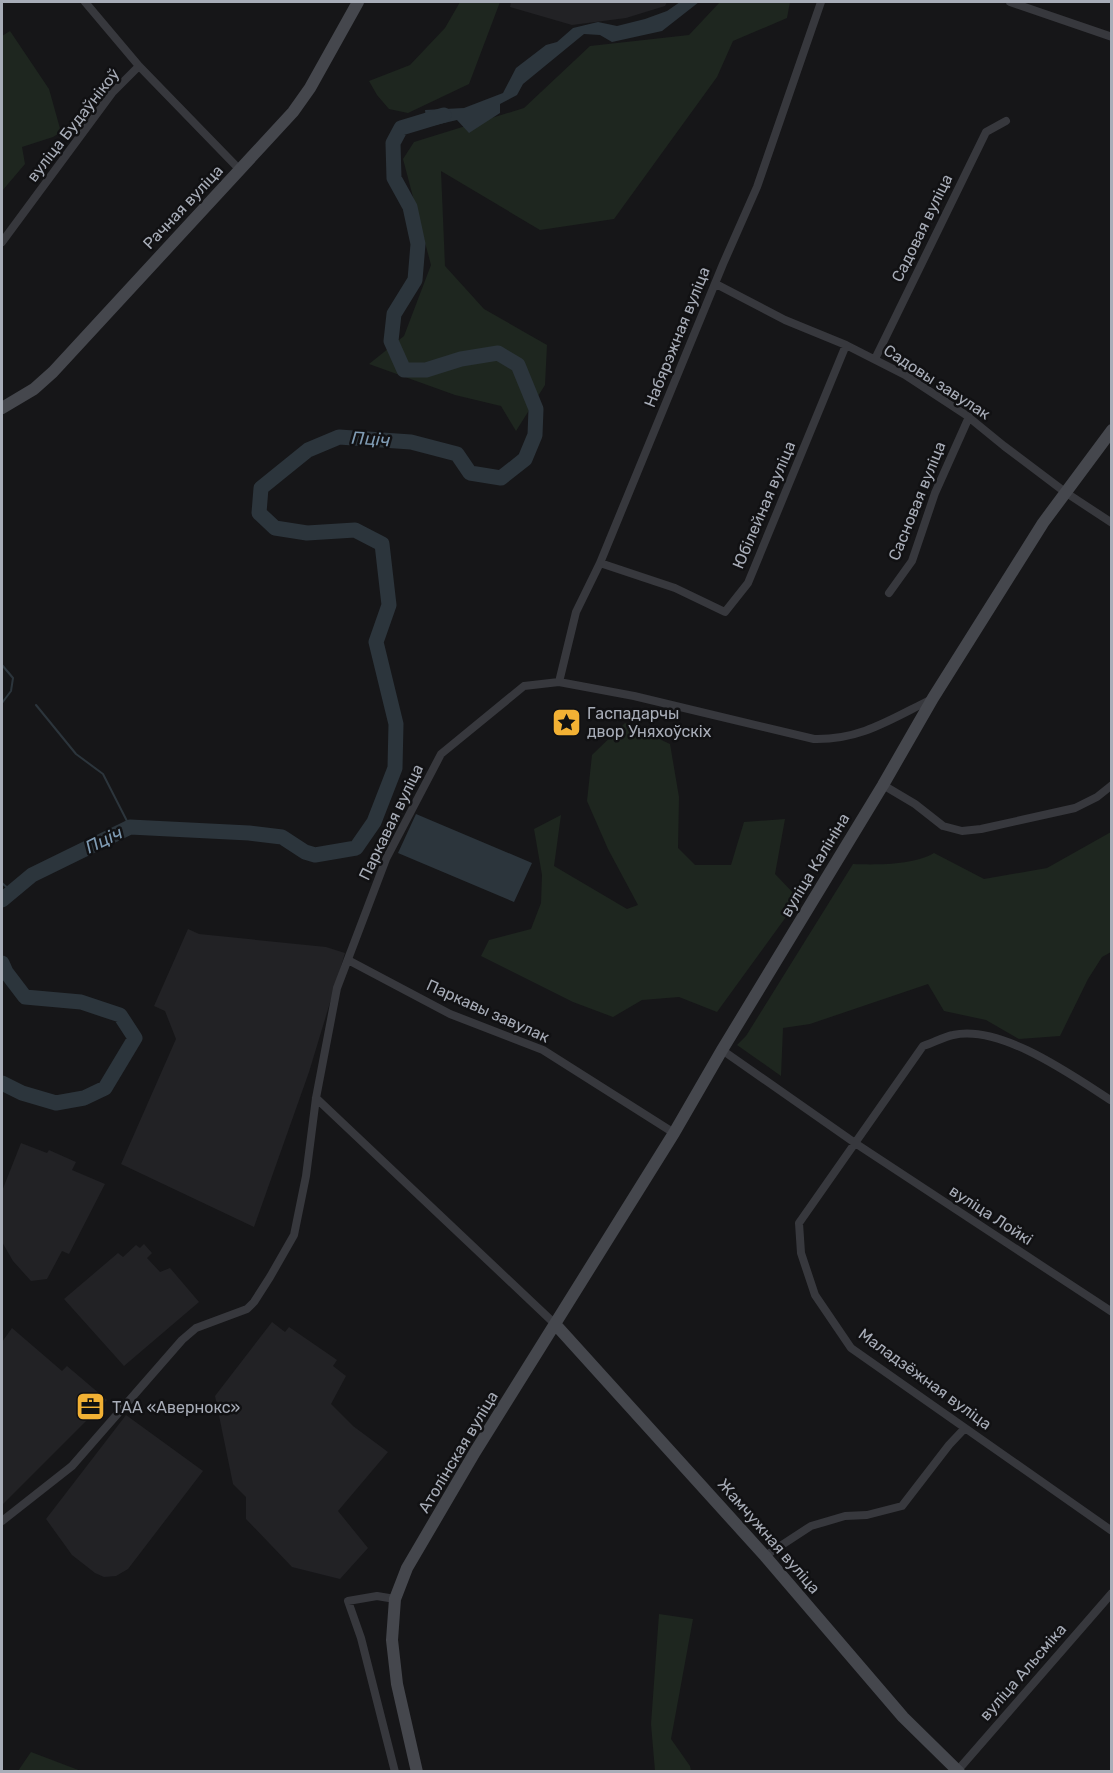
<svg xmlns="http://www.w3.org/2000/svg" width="1113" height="1773" font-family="Rubik,sans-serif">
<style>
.built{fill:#222225}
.green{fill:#1e261f}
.water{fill:#2c353c}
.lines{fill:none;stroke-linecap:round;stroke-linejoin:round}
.stream{stroke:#2c353c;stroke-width:2}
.river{stroke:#2c353c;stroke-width:15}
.street{stroke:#37383d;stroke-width:8}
.secondary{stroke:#45474d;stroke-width:12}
.labels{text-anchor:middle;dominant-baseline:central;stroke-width:5;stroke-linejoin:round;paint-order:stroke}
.street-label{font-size:16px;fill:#a8adb8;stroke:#111113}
.poi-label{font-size:16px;fill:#a8adb8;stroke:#111113;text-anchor:start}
.water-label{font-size:18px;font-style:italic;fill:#7f9bb3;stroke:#111113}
</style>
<rect width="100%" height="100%" fill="#161618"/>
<path class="built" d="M511 2H667L665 6 626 18 572 25 510 7Z
M188 929 199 934 326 947 345 953 309 1072 254 1227 121 1164 176 1039 165 1011 154 1006Z
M21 1143 47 1153 49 1150 76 1162 72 1170 105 1184 69 1254 62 1251 47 1279 31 1281 13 1261 2 1242V1191Z
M144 1244 152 1253 147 1258 160 1272 170 1268 199 1302 124 1366 64 1299 118 1253 123 1257 136 1245 140 1248Z
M272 1322 285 1332 289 1327 337 1360 333 1366 346 1376 331 1404 353 1426 388 1452 338 1511 368 1548 340 1579 292 1567 246 1519V1497L233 1484 215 1396Z
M12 1328 62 1371 67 1366 107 1400 2 1505V1342Z
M126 1415 203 1471 128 1569 116 1576 104 1577 95 1573 72 1555 46 1519Z"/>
<path class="green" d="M460 2H500L469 84 408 113 389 109 377 95 369 81 410 65 445 28Z
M720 2H790L787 18 733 41 717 77 614 219 540 230 441 171 445 266 484 309 547 345 545 385 516 431 501 406 455 395 369 364 404 336 431 265 403 159 414 142 524 108 590 46 689 35Z
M10 31 49 89 61 132 53 137 22 147 25 164 2 191V36Z
M625 723 670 744 679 797 678 848 695 865H731L744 822 785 819 775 874 799 899 717 1012 679 997 642 1000 613 1017 573 1002 481 956 489 940 531 929 541 903 542 875 534 829 561 815 554 866 627 909 638 905 608 849 587 801 592 755Z
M1111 832V952L1102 957 1088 979 1060 1036 1019 1039 986 1020 944 1011 928 984 810 1024 783 1028 781 1076 737 1045 746 1036 853 864C876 865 914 865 934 853L984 879 1047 868Z
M659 1614 693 1619 671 1739 690 1766 691 1771H655L651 1724Z
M31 1752 81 1771H18Z"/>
<path class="water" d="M680 2H699L662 31 612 42 600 35 584 34 523 84 517 95 500 104V113L469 133 457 120 427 127 425 110 464 108 503 93 516 68 546 45 557 42 573 28 598 22 617 26 645 19 667 11Z
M416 814 532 863 514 902 398 853Z"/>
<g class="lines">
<path class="stream" d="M2 665 13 678 11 691 2 703
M36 705 76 754 103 774 130 827
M2 883 11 891"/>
<path class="river" d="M2 900 32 875 130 827 249 833 282 837 305 852 315 855 356 848 374 822 395 768 396 724 376 642 389 605 382 544 355 530 307 533 275 528 259 513 261 488 308 450 339 437 411 442 457 454 470 473 501 478 525 459 535 435 536 409 518 365 498 353 461 359 426 370H404L391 341 394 314 415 280 418 244 410 207 394 178 393 143 401 128 444 115
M2 963 6 972 25 997 81 1002 120 1015 135 1038 105 1088 84 1098 56 1103 22 1093 2 1083"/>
<path class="street" d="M1010 2 1112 37
M139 66 240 170
M2 242 112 93 139 66 85 2
M716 284 785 320 846 345 905 375 966 415 1004 446 1065 492 1112 523
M875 359 986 132 1006 121
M600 563 675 588 725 612 748 583 846 345
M889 593 912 561 935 493 969 417
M559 682 576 612 600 563 723 264 757 187 821 2
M883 785 915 804 943 826 962 831 981 829 1075 808 1097 797 1112 785
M348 960 450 1014 543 1050 674 1133
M722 1050 855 1143 1112 1312
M316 1098 555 1324
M1112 1101C1073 1076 1001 1024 953 1035 943 1037 933 1043 923 1046L799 1223 801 1253 815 1295 851 1348 1112 1531
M2 1521 72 1466 182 1340 196 1328 247 1309 254 1302 270 1277 294 1235 306 1176 316 1098 337 988 386 859 441 754 524 686 559 682 634 696 814 739C861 740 891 719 932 699
M765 1556 811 1526 845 1516 867 1515 902 1506 949 1445 965 1428
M958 1770 1112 1593
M395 1772 361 1638 348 1601 377 1596 395 1599"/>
<path class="secondary" d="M2 408 34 389 53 372 293 112 310 88 358 2
M555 1324 765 1556 903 1717 959 1772
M417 1772 397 1684 392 1640 395 1599 407 1568 475 1452 674 1133 722 1050 883 785 933 698 1043 523 1112 430"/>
</g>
<defs>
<symbol id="sight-square" viewBox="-11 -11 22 22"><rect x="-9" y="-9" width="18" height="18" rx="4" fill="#f2b134" stroke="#111113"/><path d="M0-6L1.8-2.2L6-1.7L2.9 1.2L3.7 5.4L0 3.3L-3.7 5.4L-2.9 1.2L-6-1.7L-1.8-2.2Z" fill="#111"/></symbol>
<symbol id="office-square" viewBox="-11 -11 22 22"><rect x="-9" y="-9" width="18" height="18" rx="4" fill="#f2b134" stroke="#111113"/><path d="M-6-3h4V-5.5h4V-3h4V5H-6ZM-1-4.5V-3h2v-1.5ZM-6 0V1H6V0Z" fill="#111"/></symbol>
</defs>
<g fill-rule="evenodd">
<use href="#sight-square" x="550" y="706" width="33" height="33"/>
<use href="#office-square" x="74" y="1390" width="33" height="33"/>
</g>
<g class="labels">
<g class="street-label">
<text transform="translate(73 125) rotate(-52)">вуліца Будаўнікоў</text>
<text transform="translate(183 207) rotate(-47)">Рачная вуліца</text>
<text transform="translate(922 228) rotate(-64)">Садовая вуліца</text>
<text transform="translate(677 337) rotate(-68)">Набярэжная вуліца</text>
<text transform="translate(937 382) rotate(33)">Садовы завулак</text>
<text transform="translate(917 501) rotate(-68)">Сасновая вуліца</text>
<text transform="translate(764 505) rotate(-67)">Юбілейная вуліца</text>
<text transform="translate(391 822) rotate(-64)">Паркавая вуліца</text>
<text transform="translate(815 865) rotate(-59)">вуліца Калініна</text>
<text transform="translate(488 1011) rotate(24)">Паркавы завулак</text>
<text transform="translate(991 1215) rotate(33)">вуліца Лойкі</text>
<text transform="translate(925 1379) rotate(36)">Маладзёжная вуліца</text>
<text transform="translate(458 1452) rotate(-59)">Атолінская вуліца</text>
<text transform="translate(769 1536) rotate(49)">Жамчужная вуліца</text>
<text transform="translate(1023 1672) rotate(-49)">вуліца Альсміка</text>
</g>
<g class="poi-label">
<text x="587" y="713">Гаспадарчы<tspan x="587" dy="18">двор Уняхоўскіх</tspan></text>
<text x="112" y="1407">ТАА «Авернокс»</text>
</g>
<g class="water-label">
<text transform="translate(371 439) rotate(4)">Пціч</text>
<text transform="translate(104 840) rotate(-26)">Пціч</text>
</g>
</g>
<rect width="1113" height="1773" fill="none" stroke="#a8adb8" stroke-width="6"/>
</svg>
